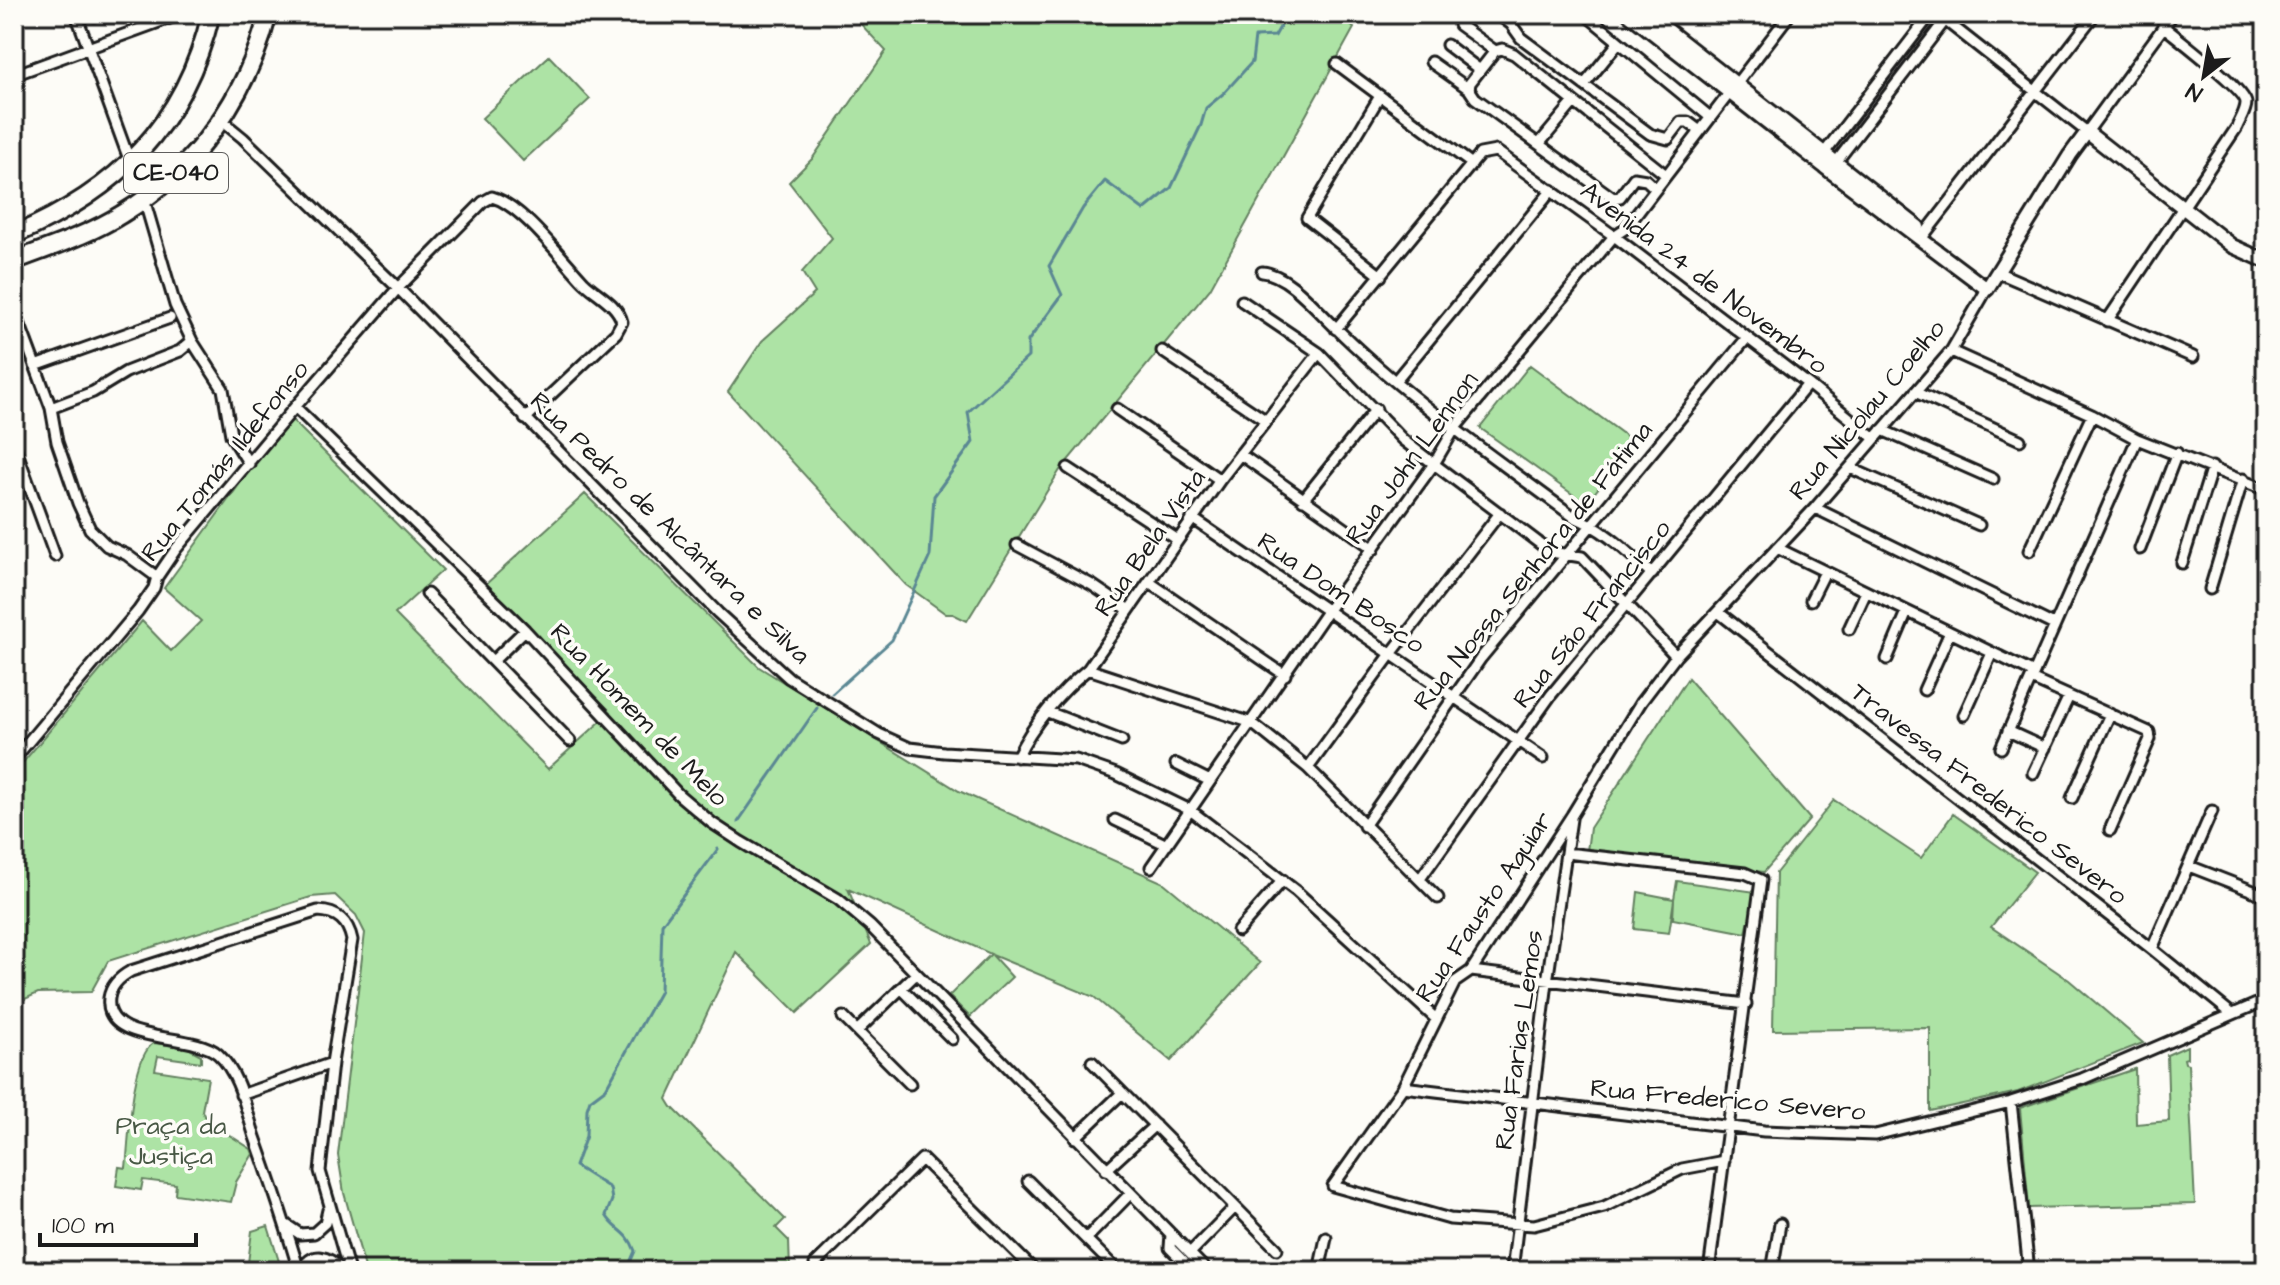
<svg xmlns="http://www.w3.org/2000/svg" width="2280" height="1285" font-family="'Architects Daughter',sans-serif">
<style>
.green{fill:#ade3a5;stroke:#648060;stroke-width:2}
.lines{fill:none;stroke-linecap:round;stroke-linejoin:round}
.stream{stroke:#5a8793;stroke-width:3}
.minor-casing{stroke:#1c1c1c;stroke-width:15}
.tertiary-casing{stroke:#1c1c1c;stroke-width:18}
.trunk-casing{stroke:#1c1c1c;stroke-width:22}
.minor{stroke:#fdfcf7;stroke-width:9}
.tertiary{stroke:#fdfcf7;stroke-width:12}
.trunk{stroke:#fdfcf7;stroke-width:16}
.labels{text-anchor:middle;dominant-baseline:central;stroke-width:7;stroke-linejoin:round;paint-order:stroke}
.shield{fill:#fdfcf7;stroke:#605f5e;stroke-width:2}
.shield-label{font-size:24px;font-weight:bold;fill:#1c1c1c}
.street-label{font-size:26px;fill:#1c1c1c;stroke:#fdfcf7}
.park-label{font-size:26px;fill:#485845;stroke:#fdfcf7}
</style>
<rect width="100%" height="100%" fill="#fdfcf7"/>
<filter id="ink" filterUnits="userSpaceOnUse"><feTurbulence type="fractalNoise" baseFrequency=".0125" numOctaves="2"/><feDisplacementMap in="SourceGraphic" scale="16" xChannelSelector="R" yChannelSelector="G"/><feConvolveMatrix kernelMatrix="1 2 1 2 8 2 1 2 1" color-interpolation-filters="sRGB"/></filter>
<g filter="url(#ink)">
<path class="green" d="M857 14H1336L1354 28 1210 289 1060 470 967 621 953 614H946L906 585 728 392 762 341 815 293 802 272 832 238 789 182 812 159 886 51 856 19Z
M549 56 590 99 523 161 482 118Z
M1530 365 1634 442 1586 504 1480 428Z
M292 420 443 570 395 614 548 769 611 712 486 584 585 494 759 667 959 791 1164 883 1260 963 1171 1061 1094 997 992 955 1012 977 970 1017 949 996 991 954 848 889 871 944 797 1013 736 952 667 1099 672 1107 785 1219 776 1228 789 1241 790 1271H366L344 1193 338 1155 365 933 356 915 335 895 311 897 108 961 91 992 38 993 14 1004V773L142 621 171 651 201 621 164 588 252 467Z
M1688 678 1810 819 1764 872 1587 851 1590 828Z
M1834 800 1921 858 1953 814 2035 872 1991 927 2069 980 2143 1043 2018 1092 1930 1111V1028L1773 1030 1776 873Z
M1677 881 1756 892 1746 933 1673 919 1674 900 1669 933 1634 929 1638 892 1674 899Z
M154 1043 188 1048 201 1055V1062L158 1056 155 1070 208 1078 202 1111 206 1120 251 1149 253 1154 236 1182 231 1202 175 1194 176 1184 143 1180 141 1190 116 1186 119 1167 126 1168C129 1141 131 1056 154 1043Z
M2187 1046V1058L2184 1059 2185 1063 2188 1064 2195 1204 2029 1208 2020 1108 2135 1069 2136 1124 2169 1121 2167 1055Z
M268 1226 282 1271H247L252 1231Z"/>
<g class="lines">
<path class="stream" d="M832 694 892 640 930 556 934 496 973 442 968 412 1028 357V341L1062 295 1049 266 1083 208 1105 181 1144 210 1171 188 1201 125 1206 108 1224 93 1252 62 1255 37 1275 36 1284 20V14
M738 822 817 708
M608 1271 629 1265 635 1251C627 1229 615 1231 606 1215L612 1200 610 1188 575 1166 586 1136 587 1109 590 1100 606 1088 660 991 662 924 718 849"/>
<defs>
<path id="minor" d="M76 14 130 162
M93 14 94 16
M1498 14 1511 24
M1518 14 1511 24 1521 38 1650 134 1668 139 1681 122H1688L1700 131
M1585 14 1710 117
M1937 14 2087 132 2173 14
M1459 25 1495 51
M1447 45 1480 70
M1431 62 1469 89
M1337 64 1472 164
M14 75 181 14
M1584 85 1619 42
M1380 96 1307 218 1381 276
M221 120 243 138 398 288 718 613 789 678 879 734 910 748 944 752 1076 760 1116 774 1190 810 1296 891 1435 1018
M1539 144 1574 102
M1821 157 1931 14
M1834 165 1950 14
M1656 189 1646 180 1634 178 1620 197 1613 198 1475 98 1469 89 1470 83 1495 51 1502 49 1514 54 1666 175
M144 199 175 305 192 341 223 389 231 435 249 464
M1921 239 2095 14
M1262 272C1288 274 1316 309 1334 326 1405 397 1494 457 1574 517 1605 529 1627 552 1652 574
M1997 272 2193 357
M1242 301 1319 353 1403 440 1434 464 1551 552 1582 557 1676 656
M14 309 51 408 57 442 78 503 90 529 107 546 127 555 157 577
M2107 321 2237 127C2240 120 2246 111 2246 103 2246 90 2176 37 2163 26
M1336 329 1480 154 1496 151 1614 236 1808 384 1874 438
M1162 351 1265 420
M1951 351 2092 415 2137 439 2266 490
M35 366 170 318
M1396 380 1552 190
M1915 392 2020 440
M295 407 525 630 679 795 712 823 741 842 838 899 870 926 1207 1271
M51 408 93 392 126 372 180 351 192 341
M1117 409 1220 480
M1882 430 1993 479
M14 444 55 556
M1240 454 1374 549
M1068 468 1178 540
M1850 468 1979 525
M1303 500 1376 409
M1815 508 2054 625
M1192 518 1543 758
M1017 545 1092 585 1129 610
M1777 548 2034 673 2031 679 2149 732 2150 739 2110 830
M2140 549 2177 453
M2029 551 2092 415
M2182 563 2212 467
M1149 582 1285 675
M2210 589 2243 479
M427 594 570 741
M1811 600 1825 572
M1718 612 2152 949 2232 1014
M1849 629 1866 592
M1887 659 1907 612
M493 661 525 630
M1088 669 1252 723 1308 768 1438 898
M2034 673 2137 439
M1924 690 1950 632
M1048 712 1122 741
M1964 715 1992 653
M2008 731 2045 748
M2001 748 2031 679
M1017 757C1032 725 1060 692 1088 669L1220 480 1319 353
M14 759 138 611 154 588 157 577 176 549 295 407 398 288 483 202 492 197C522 205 562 259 584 282 596 294 618 304 622 322L616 333 525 419
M1176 764 1210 781
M1308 768 1391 654 1500 513
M2033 773 2069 696
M2072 798 2110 714
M1115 820 1167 845
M1364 826 1481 658 1746 339
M1566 853 1745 873 1761 880 1709 1271
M2189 866 2266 896
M1151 867 1328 610 1434 464 1455 428 1614 236 1626 228 1790 14
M1420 879 1551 695 1808 384
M1238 931 1283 880
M2152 949 2212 811
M1471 971 1746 1004
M901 988 952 1039
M843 1017 910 1084
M857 1031 916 974
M1092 1062 1277 1249
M1403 1087 1764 1131 1875 1135 2011 1102 2082 1079 2266 1000
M241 1095 332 1063
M2011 1102 2029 1271
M1075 1138 1122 1093
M1724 1161 1682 1169 1604 1207 1534 1225 1450 1219 1333 1186 1403 1087 1455 982 1471 971 1572 815 1641 702 1676 656 1815 508 1951 351 1987 289
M1106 1170 1155 1125
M1028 1181 1118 1271
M285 1224 300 1234 314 1233 325 1223 328 1210
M1171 1234 1170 1248 1193 1271
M1086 1239 1130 1194
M1190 1253 1235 1207
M299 1271C286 1226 271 1182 255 1137 246 1110 240 1074 218 1054 192 1031 103 1046 109 998 111 985 120 977 131 971L318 911C338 912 348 921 352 940L332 1063 320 1171 349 1271
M301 1271C312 1250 329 1255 342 1271
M822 1271 815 1264 922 1159 1035 1271
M1319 1271 1326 1238
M1512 1271 1547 982 1571 819
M1772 1271 1780 1224"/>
<path id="tertiary" d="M1629 14 1830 171 1987 289 2070 155 2087 132 2232 246 2266 261
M1647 14 1918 227"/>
<path id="trunk" d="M14 235C117 191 184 126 211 14
M14 261C50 247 89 235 122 214 195 170 247 97 268 14"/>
</defs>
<use href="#minor" class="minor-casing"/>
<use href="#tertiary" class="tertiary-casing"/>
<use href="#trunk" class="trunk-casing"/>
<use href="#minor" class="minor"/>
<use href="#tertiary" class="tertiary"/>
<use href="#trunk" class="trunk"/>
</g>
</g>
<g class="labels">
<rect class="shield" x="124" y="153" width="104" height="40" rx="6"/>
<g class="shield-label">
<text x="176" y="173">CE-040</text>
</g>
<g class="street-label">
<text transform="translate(1704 278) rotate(37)">Avenida 24 de Novembro</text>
<text transform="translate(1867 410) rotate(-50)">Rua Nicolau Coelho</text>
<text transform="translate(1412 458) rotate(-54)">Rua John Lennon</text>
<text transform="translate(225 461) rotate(-51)">Rua Tomás Ildefonso</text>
<text transform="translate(670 528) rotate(44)">Rua Pedro de Alcântara e Silva</text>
<text transform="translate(1150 543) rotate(-55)">Rua Bela Vista</text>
<text transform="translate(1533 566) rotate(-51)">Rua Nossa Senhora de Fátima</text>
<text transform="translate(1341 593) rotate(34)">Rua Dom Bosco</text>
<text transform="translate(1592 614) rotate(-51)">Rua São Francisco</text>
<text transform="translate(639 715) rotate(46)">Rua Homem de Melo</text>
<text transform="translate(1989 794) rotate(38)">Travessa Frederico Severo</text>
<text transform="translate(1484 907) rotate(-56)">Rua Fausto Aguiar</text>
<text transform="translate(1519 1040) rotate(-82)">Rua Farias Lemos</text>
<text transform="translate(1728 1100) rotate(5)">Rua Frederico Severo</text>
</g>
<g class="park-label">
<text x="171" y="1126">Praça da<tspan x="171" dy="30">Justiça</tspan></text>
</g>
</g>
<rect width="2280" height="1285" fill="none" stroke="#fdfcf7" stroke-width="48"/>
<rect x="24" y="24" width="2232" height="1237" fill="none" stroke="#1c1c1c" stroke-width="3" filter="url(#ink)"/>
<g transform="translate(2204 76) rotate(211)" stroke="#fdfcf7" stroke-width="6" paint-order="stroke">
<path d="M0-6L14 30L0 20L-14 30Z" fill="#1c1c1c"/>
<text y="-12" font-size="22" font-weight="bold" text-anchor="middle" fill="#1c1c1c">N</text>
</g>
<path d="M40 1233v12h156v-12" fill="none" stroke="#1c1c1c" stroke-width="4"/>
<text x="52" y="1233" font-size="24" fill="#1c1c1c" stroke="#fdfcf7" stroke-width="6" paint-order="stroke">100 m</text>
</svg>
